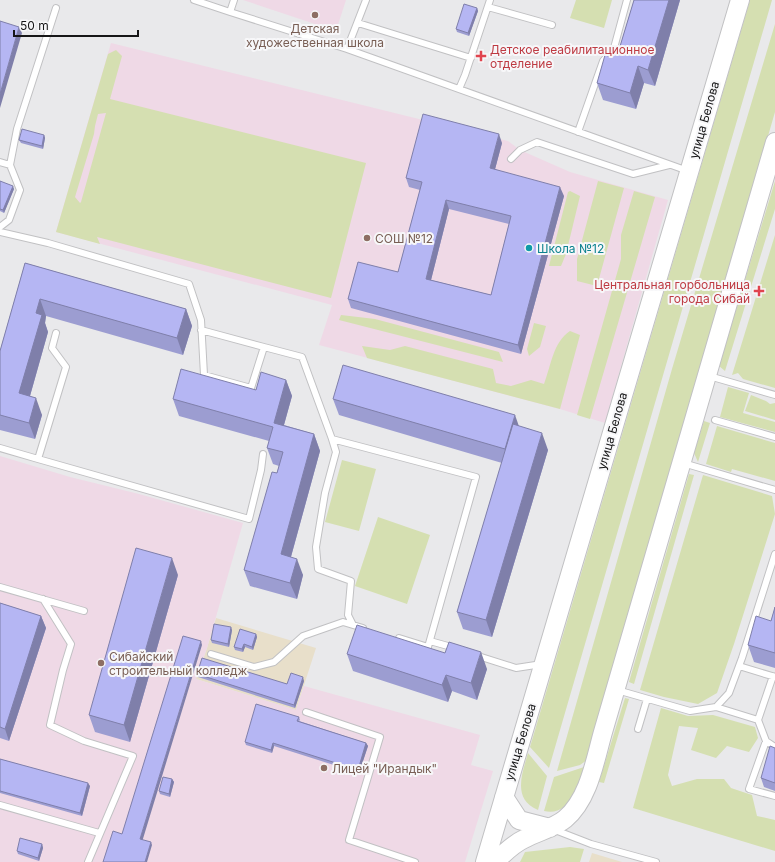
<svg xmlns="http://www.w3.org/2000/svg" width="775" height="862" font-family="Inter,sans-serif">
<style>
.industrial{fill:#e8dfca}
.education{fill:#efd9e6}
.green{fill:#d5dfb1;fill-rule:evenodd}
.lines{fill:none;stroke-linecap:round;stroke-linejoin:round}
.service-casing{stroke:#c1c1c3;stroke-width:8}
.secondary-casing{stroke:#c1c1c3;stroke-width:20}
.service{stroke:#fff;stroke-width:6}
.secondary{stroke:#fff;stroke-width:18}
.wall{fill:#9c9dd1;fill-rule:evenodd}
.shaded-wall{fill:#7f7faa}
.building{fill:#b5b6f3;stroke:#7f7faa;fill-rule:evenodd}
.education-dot{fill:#8d6e63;stroke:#f7f7f9;stroke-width:1.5}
.health-dot{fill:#e0444e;stroke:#f7f7f9;stroke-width:1.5}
.culture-dot{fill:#0f9aa8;stroke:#f7f7f9;stroke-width:1.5}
.labels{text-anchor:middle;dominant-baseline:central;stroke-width:4;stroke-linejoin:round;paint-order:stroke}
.education-label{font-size:12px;fill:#785e54;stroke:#f7f7f9;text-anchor:start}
.health-label{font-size:12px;fill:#be3a42;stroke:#f7f7f9;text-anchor:start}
.street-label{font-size:12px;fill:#161617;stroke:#f7f7f9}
.culture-label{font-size:12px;fill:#0d838f;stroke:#f7f7f9;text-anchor:start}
</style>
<rect width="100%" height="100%" fill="#e9e9eb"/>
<path class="industrial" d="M216 618 316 648 296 710 196 679 207 648Z
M592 853 622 862H589Z"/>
<path class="education" d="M243 0H346L336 31Z
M111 43 508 141 520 150 570 172 668 200 605 423 560 409 319 345 332 305 56 232Z
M0 456 70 477 139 494 243 523 207 648 196 679 296 710 304 686 480 735 471 765 493 771 465 862H0Z"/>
<path class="green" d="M576 0H612L604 28 570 18Z
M750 0H772L549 768 530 747Z
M775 24V112L587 760 580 765 557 771 672 369Z
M116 50 122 56 110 99 366 163 331 298 97 237 100 244 56 232 108 54ZM106 113 81 202 80 203 75 197 94 134 95 126 98 114Z
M598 181 624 188 597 286 577 281V259Z
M775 181V209L725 371 719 366Z
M570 191 580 196 566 254 561 266H549L568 192Z
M634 191 655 197 590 419 577 415 621 259V235Z
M775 235V388L743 379 738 373 732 375Z
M341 315 375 319 499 352 503 362 339 320Z
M534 323 546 326 540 347 529 356 527 349Z
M570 331 580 335 560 409 367 358 362 346 390 350 405 346 493 369 496 383 511 386 531 380 544 384C551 366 553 342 570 331Z
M728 387 749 393 743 413 775 422V432L720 417Z
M751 395 766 401 770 404 775 403V420L745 411Z
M704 421 710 423 698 462 694 453Z
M717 426 775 443V481L732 469 731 472 706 464Z
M342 460 376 469 359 531 325 522Z
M689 474 694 475 634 684 629 682Z
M703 475 772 496 775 514 734 644 717 693 698 704 664 697 640 690Z
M378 517 430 535 407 604 355 586Z
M625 698 629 699 604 783 599 782Z
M661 708 688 716 713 715 755 727 758 738 749 752 727 746 716 758 691 750 698 728 679 726 668 775 672 786 697 779H724L731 788 752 795 757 816 775 820V851L633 808Z
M528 753 547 776 538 810C512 799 522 774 528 753Z
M584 767C578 786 570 817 544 811L554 777Z
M570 847 584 849 580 862H520L525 852Z"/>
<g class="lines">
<defs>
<path id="service" d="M194 0 230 12
M234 0 230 12 347 49
M366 0 347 49 688 171
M488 7 552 25
M358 23 471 58
M459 89 465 75 490 0
M578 132 603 61 614 48 627 0
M511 159 520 150 537 142 633 174 669 165
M0 162 10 165 20 190 9 220 0 227
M10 165 17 129 56 8
M0 232 48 243 189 284 201 320 204 375 251 388 264 347 302 357 332 439 476 477 428 647 399 638
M201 330 264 347
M709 376 775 395
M715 420 775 437
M332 439 336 452 325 493 316 547 318 569 351 581 348 615 353 625 363 628
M0 448 38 459 66 367 52 348 56 333
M38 459 249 519 261 470 263 454
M683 463 775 490
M0 587 84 611
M43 599 71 644 63 670 50 725 84 741 133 756 88 862
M430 641 455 648
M211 654 254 667 274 662 303 636 343 622 353 625
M475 655 516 668 542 664
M739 666 775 677
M617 690 690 711 716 707 729 693 742 658 775 554
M716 707 758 720 766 741 775 747
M306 712 380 737 349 840 415 862
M758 720 773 676
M638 729 647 699
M766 741 749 789 775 796
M0 805 99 833
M555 830 591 844 656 862"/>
<path id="secondary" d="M504 797 519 820 550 828
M485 862 740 0
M495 862C503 854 513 844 524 839 537 832 554 828 565 819 589 799 595 760 603 732L775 142"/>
</defs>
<use href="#service" class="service-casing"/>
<use href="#secondary" class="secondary-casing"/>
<use href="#service" class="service"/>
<use href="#secondary" class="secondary"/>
</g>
<path class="wall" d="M634 0H680L655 86 644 83 636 109 603 100 597 83 611 57 618 53Z
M477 8 478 11 469 36 457 32 456 29Z
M44 135 45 138 43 149 21 143 19 140Z
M502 143 495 169 564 196 521 354 351 308 348 299 398 272 420 190 409 187 406 178ZM449 209 509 224 491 295 431 280Z
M0 181 14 189 4 213 0 211Z
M25 263 186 309 192 326 183 355 46 316 45 323 48 332 30 396 42 415 35 439 0 430V351Z
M286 380 292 396 284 425 314 434 320 451 291 557 303 575 297 599 250 586 244 570 279 466 273 464 267 448 269 441 179 416 173 399 256 390Z
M333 399 519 426 548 450 492 637 463 629 457 612 502 463 339 415Z
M178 575 130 742 95 732 89 715Z
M0 603 41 616 46 628 9 741 0 738Z
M775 607V668L754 662 748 645 771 621Z
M232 630 229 647 212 643 211 640Z
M256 634 257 637 253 650 245 647 243 652 235 650 234 647Z
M347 654 487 669 477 700 452 691 448 702 353 671Z
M197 674 287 684 304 681 295 708 198 677Z
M299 717 300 720 299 721 366 743 368 746 359 773 274 746 272 753 246 745 245 742Z
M775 748V791L764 787 761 778Z
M0 759 90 786 82 816 0 793Z
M172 779 174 782 170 797 160 794 159 791Z
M42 844 43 848 39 861 18 854 17 851Z"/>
<path class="shaded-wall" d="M669 0H680L655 86 648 70Z
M477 8 478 11 469 36 468 33Z
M19 27 22 33 0 108V94Z
M638 66 644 83 636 109 630 93Z
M499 134 502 143 493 177 490 168Z
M44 135 45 138 43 149 42 146Z
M13 186 14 189 4 213 3 210Z
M560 187 564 196 521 354 518 345Z
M446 200 449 209 429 288 426 279Z
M40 299 46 316 45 323 48 332 26 410 19 393 36 313Z
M186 309 192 326 183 355 177 338Z
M286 380 292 396 280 439 274 423Z
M36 398 42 415 35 439 29 423Z
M515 415 521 432 511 466 505 449Z
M542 433 548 450 492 637 486 620Z
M314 434 320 451 287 571 281 554Z
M172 558 178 575 130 742 124 725Z
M297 559 303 575 297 599 290 583Z
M41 616 46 628 9 741 5 729Z
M231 627 232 630 229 647 228 644Z
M256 634 257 637 253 650 252 647Z
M201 641 202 645 142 842 140 839Z
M244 644 245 647 243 652 242 649Z
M481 652 487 669 477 700 471 683Z
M446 675 452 691 448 702 442 685Z
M303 677 304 681 295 708 294 705Z
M273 743 274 746 272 753 271 750Z
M366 743 368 746 359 773 358 770Z
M172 779 174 782 170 797 169 794Z
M88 783 90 786 82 816 80 813Z
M151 842 152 845 147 862H145Z
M42 844 43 848 39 861 38 858Z"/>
<path class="building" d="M634 0H669L648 70 638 66 630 93 597 83 605 55 611 57 612 51 618 53Z
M464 4 477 8 468 33 456 29Z
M0 21 19 27 0 94Z
M423 114 499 134 490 168 560 187 518 345 348 299 358 262 398 272 422 182 406 178ZM446 200 511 216 491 295 426 279Z
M22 129 44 135 42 146 19 140Z
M0 181 13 186 3 210 0 209Z
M25 263 186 309 177 338 40 299 36 313 42 315 19 393 36 398 29 423 0 415V351Z
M343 365 515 415 505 449 333 399Z
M181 369 256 390 261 372 286 380 274 423 314 434 281 554 297 559 290 583 244 570 272 472 277 473 283 452 267 448 273 427 173 399Z
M513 424 542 433 486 620 457 612Z
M136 548 172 558 124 725 89 715Z
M0 603 41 616 5 729 0 727Z
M775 607V653L748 645 756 616 771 621Z
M214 624 231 627 228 644 211 640Z
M357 625 445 653 449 642 481 652 471 683 446 675 442 685 347 654Z
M240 629 256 634 252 647 244 644 242 649 234 647Z
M183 636 201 641 140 839 151 842 145 862H103L113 831 122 834Z
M202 658 287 684 291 673 303 677 294 705 197 674Z
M256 704 299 717 297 721 366 743 358 770 273 743 271 750 245 742Z
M770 746 775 748V783L761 778Z
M0 759 88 783 80 813 0 791Z
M163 777 172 779 169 794 159 791Z
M20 838 42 844 38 858 17 851Z"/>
<g class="education-dot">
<circle cx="315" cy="15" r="4"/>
<circle cx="367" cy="238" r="4"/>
<circle cx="101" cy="663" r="4"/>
<circle cx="324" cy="768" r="4"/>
</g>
<g class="health-dot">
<path d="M479 50h4v4h4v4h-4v4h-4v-4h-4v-4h4z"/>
<path d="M757 285h4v4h4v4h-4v4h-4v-4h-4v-4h4z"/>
</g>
<circle class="culture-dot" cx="529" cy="248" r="4"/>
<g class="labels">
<g class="education-label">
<text x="315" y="28" text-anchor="middle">Детская<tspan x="315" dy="14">художественная школа</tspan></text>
<text x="375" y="238">СОШ №12</text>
<text x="109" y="656">Сибайский<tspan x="109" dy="14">строительный колледж</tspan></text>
<text x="332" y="768">Лицей "Ирандык"</text>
</g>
<g class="health-label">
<text x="490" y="49">Детское реабилитационное<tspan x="490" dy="14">отделение</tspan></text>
<text x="750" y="284" text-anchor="end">Центральная горбольница<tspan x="750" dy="14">города Сибай</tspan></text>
</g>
<g class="street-label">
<text transform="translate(704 120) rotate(-74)">улица Белова</text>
<text transform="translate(612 431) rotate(-74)">улица Белова</text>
<text transform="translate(520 742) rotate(-73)">улица Белова</text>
</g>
<g class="culture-label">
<text x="537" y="248">Школа №12</text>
</g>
</g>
<path d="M14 30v6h124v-6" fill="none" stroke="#161617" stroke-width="2"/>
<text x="20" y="30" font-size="12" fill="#161617" stroke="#f7f7f9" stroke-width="3" paint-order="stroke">50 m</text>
</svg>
